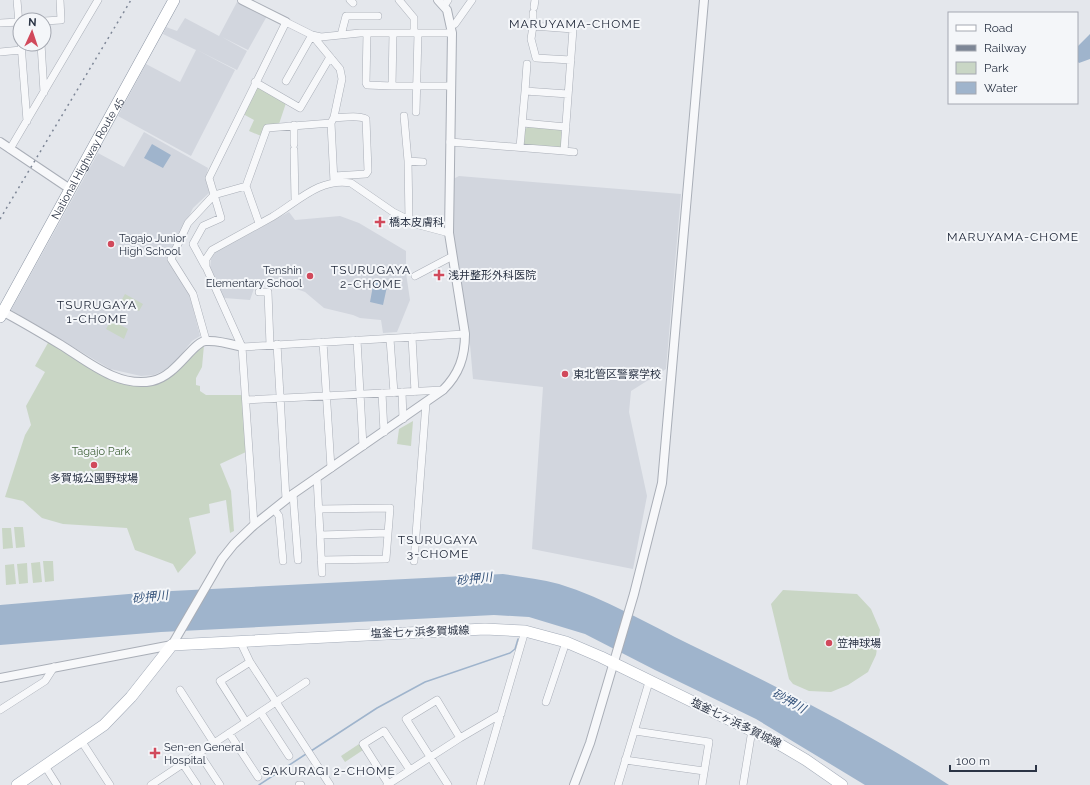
<svg xmlns="http://www.w3.org/2000/svg" width="1090" height="785" font-family="Raleway,'Noto Sans JP',sans-serif">
<style>
.built{fill:#d2d6de}
.green{fill:#c9d6c5}
.water{fill:#9fb4cc}
.lines{fill:none;stroke-linecap:round;stroke-linejoin:round}
.stream{stroke:#9fb4cc;stroke-width:1.5}
.minor-casing{stroke:#a9aeb7;stroke-width:8}
.tertiary-casing{stroke:#a9aeb7;stroke-width:10}
.primary-casing{stroke:#a3abb8;stroke-width:12}
.trunk-casing{stroke:#8b94a3;stroke-width:12}
.minor{stroke:#f7f8fa;stroke-width:7}
.tertiary{stroke:#f7f8fa;stroke-width:8}
.primary{stroke:#fff;stroke-width:11}
.trunk{stroke:#fff;stroke-width:11}
.rail{stroke:#7d8696;stroke-width:1.5;stroke-dasharray:2 4;stroke-linecap:butt}
.poi-dot{fill:#d1495b;stroke:#f4f6f9;stroke-width:1.5}
.labels{text-anchor:middle;dominant-baseline:central;stroke-width:4;stroke-linejoin:round;paint-order:stroke}
.street-label{font-size:11px;fill:#2b3445;stroke:#f4f6f9}
.poi-label{font-size:11px;fill:#2b3445;stroke:#f4f6f9;text-anchor:start}
.park-label{font-size:11px;fill:#3f6138;stroke:#f4f6f9}
.neighbourhood-label{font-size:12px;letter-spacing:1px;fill:#1d2536;stroke:#f4f6f9}
.water-label{font-size:12px;font-style:italic;fill:#34527a;stroke:#f4f6f9}
</style>
<rect width="100%" height="100%" fill="#e4e7ec"/>
<path class="built" d="M237 2 267 16 248 50 222 37 247 51 237 70 197 50 235 70 191 156 118 116 146 64 180 82 196 50 163 34 166 27 177 31 185 18 219 36Z
M144 132 208 168 206 177 210 192 193 208 169 259 189 292 200 336 192 341 176 361 165 370 154 375 141 376 110 369 11 310 98 153 124 167Z
M459 176 681 194 666 369 631 391 629 412 647 496 633 569 532 549 543 387 473 379 469 333 454 243 453 179Z
M289 212 295 220 340 216 359 223 406 251V273L410 300 397 332 383 333 381 320 360 318 353 315 324 308 305 292 277 282 257 280 250 300 224 298 210 268 211 259 215 252Z"/>
<path class="green" d="M257 87 286 103 279 124 261 136 249 131 254 120 243 114Z
M528 127 560 129 562 133 561 146 558 149 526 146 524 144 525 129Z
M125 294 143 304 139 311 121 301Z
M111 320 128 329 124 339 106 329Z
M49 341 132 384 175 373 204 345 202 367 196 378V385L200 386V391L206 395H243L246 452 220 464 231 491 234 531 230 533 226 500 209 504 210 513 189 518 196 553 178 573 173 564 135 550 127 528 63 524 42 518 23 501 5 497 25 435 31 425 26 406 45 372 35 366Z
M413 421 411 446 397 444 399 429Z
M14 527H23L25 547 16 548Z
M2 528H11L13 548 3 549Z
M43 561H53L54 581 45 582Z
M40 562 42 582 33 583 31 563Z
M27 563 28 583 19 584 17 564Z
M14 564 16 584 6 585 5 565Z
M783 590 857 594 871 609 880 630 876 655 868 672 848 685 831 692 809 691 793 684 789 679 771 604Z
M359 744 363 750 345 762 341 756Z"/>
<path class="water" d="M1090 34V59L1079 63 1077 61V47Z
M152 144 171 155 163 168 144 158Z
M374 280 388 282 383 305 370 302Z
M503 574C522 577 541 579 559 584 605 598 648 624 691 645 779 687 867 732 949 785H865L756 719 655 670 585 634 529 617 494 615 161 632 0 645V605L152 592Z"/>
<g class="lines">
<path class="stream" d="M311 751 377 708 425 682 510 653 515 649 518 639
M259 785 306 754"/>
<defs>
<path id="minor" d="M17 0 20 36
M350 0 353 3
M399 0 414 18V33
M444 6 448 0
M534 7 535 0
M533 13V26
M44 21 61 20 60 0
M0 23 20 22
M451 25 455 24 472 0
M367 33 366 83 367 85 392 86
M393 33 392 86H451
M341 35 346 16H378
M21 44 27 121
M41 44 44 92
M0 52 21 50
M286 81 312 35 340 69 342 79 334 117 331 123 334 182
M255 82 300 108 330 57
M525 91 527 64
M416 112 418 33
M404 116 408 161
M334 117C344 119 356 114 366 119L368 171 366 174 334 176
M523 123 566 127
M294 125V144
M450 142 564 151 573 29 533 26 531 39 536 58 571 60
M520 147 525 91 568 94
M10 149 98 0
M294 150 295 200
M564 151 574 152
M409 220 408 161 423 162
M259 223 246 186 267 128 331 123
M205 266 193 244 203 226 221 218 209 178 286 22 312 35 321 37 360 33H452
M415 276 451 257
M259 292H268L270 345
M412 337 415 392
M390 339 394 393
M206 340 193 294 171 259 188 223 214 195 246 186
M357 340 363 446
M323 342 331 468
M277 344 286 499
M242 347 465 334
M402 392 403 419
M382 393 384 432
M246 400 443 390
M317 477 322 573
M293 494 298 560
M274 509 279 516 283 561
M319 509 390 508 386 559 321 560
M254 525 242 347 206 267V259L212 250C232 239 252 228 272 217 296 203 320 177 351 183L393 212 419 225 449 233
M320 535 388 533
M414 561 426 403
M240 641 250 662 330 785
M180 690 214 743
M546 702 566 642
M0 710 45 681 54 667
M261 713 289 756
M246 722 220 681 250 662
M635 731 709 742 702 785
M229 733 258 777
M82 742 110 785
M199 753 220 785
M625 760 704 771
M183 764 197 785
M45 766 57 785
M151 785 306 682
M299 785H301
M387 785 460 738 501 714
M389 785 363 744 384 731 410 770
M448 785 406 719 437 700 460 738
M480 785 525 631
M618 785 649 682
M743 785 752 730"/>
<path id="tertiary" d="M242 0 286 22
M0 142 70 189
M0 310C21 321 41 333 61 345 87 361 118 388 152 381 177 376 193 341 206 341 218 340 231 344 242 347
M0 678 172 645 222 559 234 544 254 525 293 494 443 390C459 374 465 357 465 334L449 233 452 33 447 10 438 0
M574 785 590 743 634 594 662 483 704 0"/>
<path id="primary" d="M17 785 104 725 131 697 172 645 485 629 525 631 566 642 601 657 779 744 806 760 842 785"/>
<g id="trunk">
<path id="s1" d="M0 317 174 0"/>
</g>
</defs>
<use href="#minor" class="minor-casing"/>
<use href="#tertiary" class="tertiary-casing"/>
<use href="#primary" class="primary-casing"/>
<use href="#trunk" class="trunk-casing"/>
<use href="#minor" class="minor"/>
<use href="#tertiary" class="tertiary"/>
<use href="#primary" class="primary"/>
<use href="#trunk" class="trunk"/>
<path class="rail" d="M0 219 131 0"/>
</g>
<g class="poi-dot">
<path d="M378 216h4v4h4v4h-4v4h-4v-4h-4v-4h4z"/>
<circle cx="111" cy="244" r="4"/>
<path d="M437 269h4v4h4v4h-4v4h-4v-4h-4v-4h4z"/>
<circle cx="310" cy="276" r="4"/>
<circle cx="565" cy="374" r="4"/>
<circle cx="94" cy="465" r="4"/>
<circle cx="829" cy="643" r="4"/>
<path d="M153 747h4v4h4v4h-4v4h-4v-4h-4v-4h4z"/>
</g>
<g class="labels">
<g class="street-label">
<text stroke="none"><textPath href="#s1" startOffset="181">National Highway Route 45</textPath></text>
<text transform="translate(420 632) rotate(-2)">塩釜七ヶ浜多賀城線</text>
<text transform="translate(736 723) rotate(26)">塩釜七ヶ浜多賀城線</text>
</g>
<g class="poi-label">
<text x="389" y="222">橋本皮膚科</text>
<text x="119" y="238">Tagajo Junior<tspan x="119" dy="13">High School</tspan></text>
<text x="302" y="270" text-anchor="end">Tenshin<tspan x="302" dy="13">Elementary School</tspan></text>
<text x="448" y="275">浅井整形外科医院</text>
<text x="573" y="374">東北管区警察学校</text>
<text x="94" y="478" text-anchor="middle">多賀城公園野球場</text>
<text x="837" y="643">笠神球場</text>
<text x="164" y="747">Sen-en General<tspan x="164" dy="13">Hospital</tspan></text>
</g>
<g class="park-label">
<text x="101" y="451">Tagajo Park</text>
</g>
<g class="neighbourhood-label">
<text x="575" y="24">MARUYAMA-CHOME</text>
<text x="1013" y="237">MARUYAMA-CHOME</text>
<text x="371" y="270">TSURUGAYA<tspan x="371" dy="14">2-CHOME</tspan></text>
<text x="97" y="305">TSURUGAYA<tspan x="97" dy="14">1-CHOME</tspan></text>
<text x="438" y="540">TSURUGAYA<tspan x="438" dy="14">3-CHOME</tspan></text>
<text x="329" y="771">SAKURAGI 2-CHOME</text>
</g>
<g class="water-label">
<text transform="translate(474 579) rotate(-6)">砂押川</text>
<text transform="translate(150 597) rotate(-6)">砂押川</text>
<text transform="translate(789 701) rotate(29)">砂押川</text>
</g>
</g>
<rect x="948" y="12" width="130" height="92" fill="#f4f6f9" stroke="#a4a8b1"/>
<rect x="956" y="25" width="20" height="6" fill="#ffffff" stroke="#a4a8b1"/>
<text x="984" y="32" font-size="12" fill="#2b3445">Road</text>
<rect x="956" y="45" width="20" height="6" fill="#7d8696" stroke="#a4a8b1"/>
<text x="984" y="52" font-size="12" fill="#2b3445">Railway</text>
<rect x="956" y="62" width="20" height="12" fill="#c9d6c5" stroke="#a4a8b1"/>
<text x="984" y="72" font-size="12" fill="#2b3445">Park</text>
<rect x="956" y="82" width="20" height="12" fill="#9fb4cc" stroke="#a4a8b1"/>
<text x="984" y="92" font-size="12" fill="#2b3445">Water</text>
<g transform="translate(32 32) rotate(3)"><circle r="19" fill="#f4f6f9" stroke="#a4a8b1"/>
<path d="M0-3L7 15L0 10L-7 15Z" fill="#d1495b"/>
<text y="-6" font-size="11" font-weight="bold" text-anchor="middle" fill="#2b3445">N</text>
</g>
<path d="M950 765v6h86v-6" fill="none" stroke="#2b3445" stroke-width="2"/>
<text x="956" y="765" font-size="12" fill="#2b3445" stroke="#f4f6f9" stroke-width="3" paint-order="stroke">100 m</text>
</svg>
